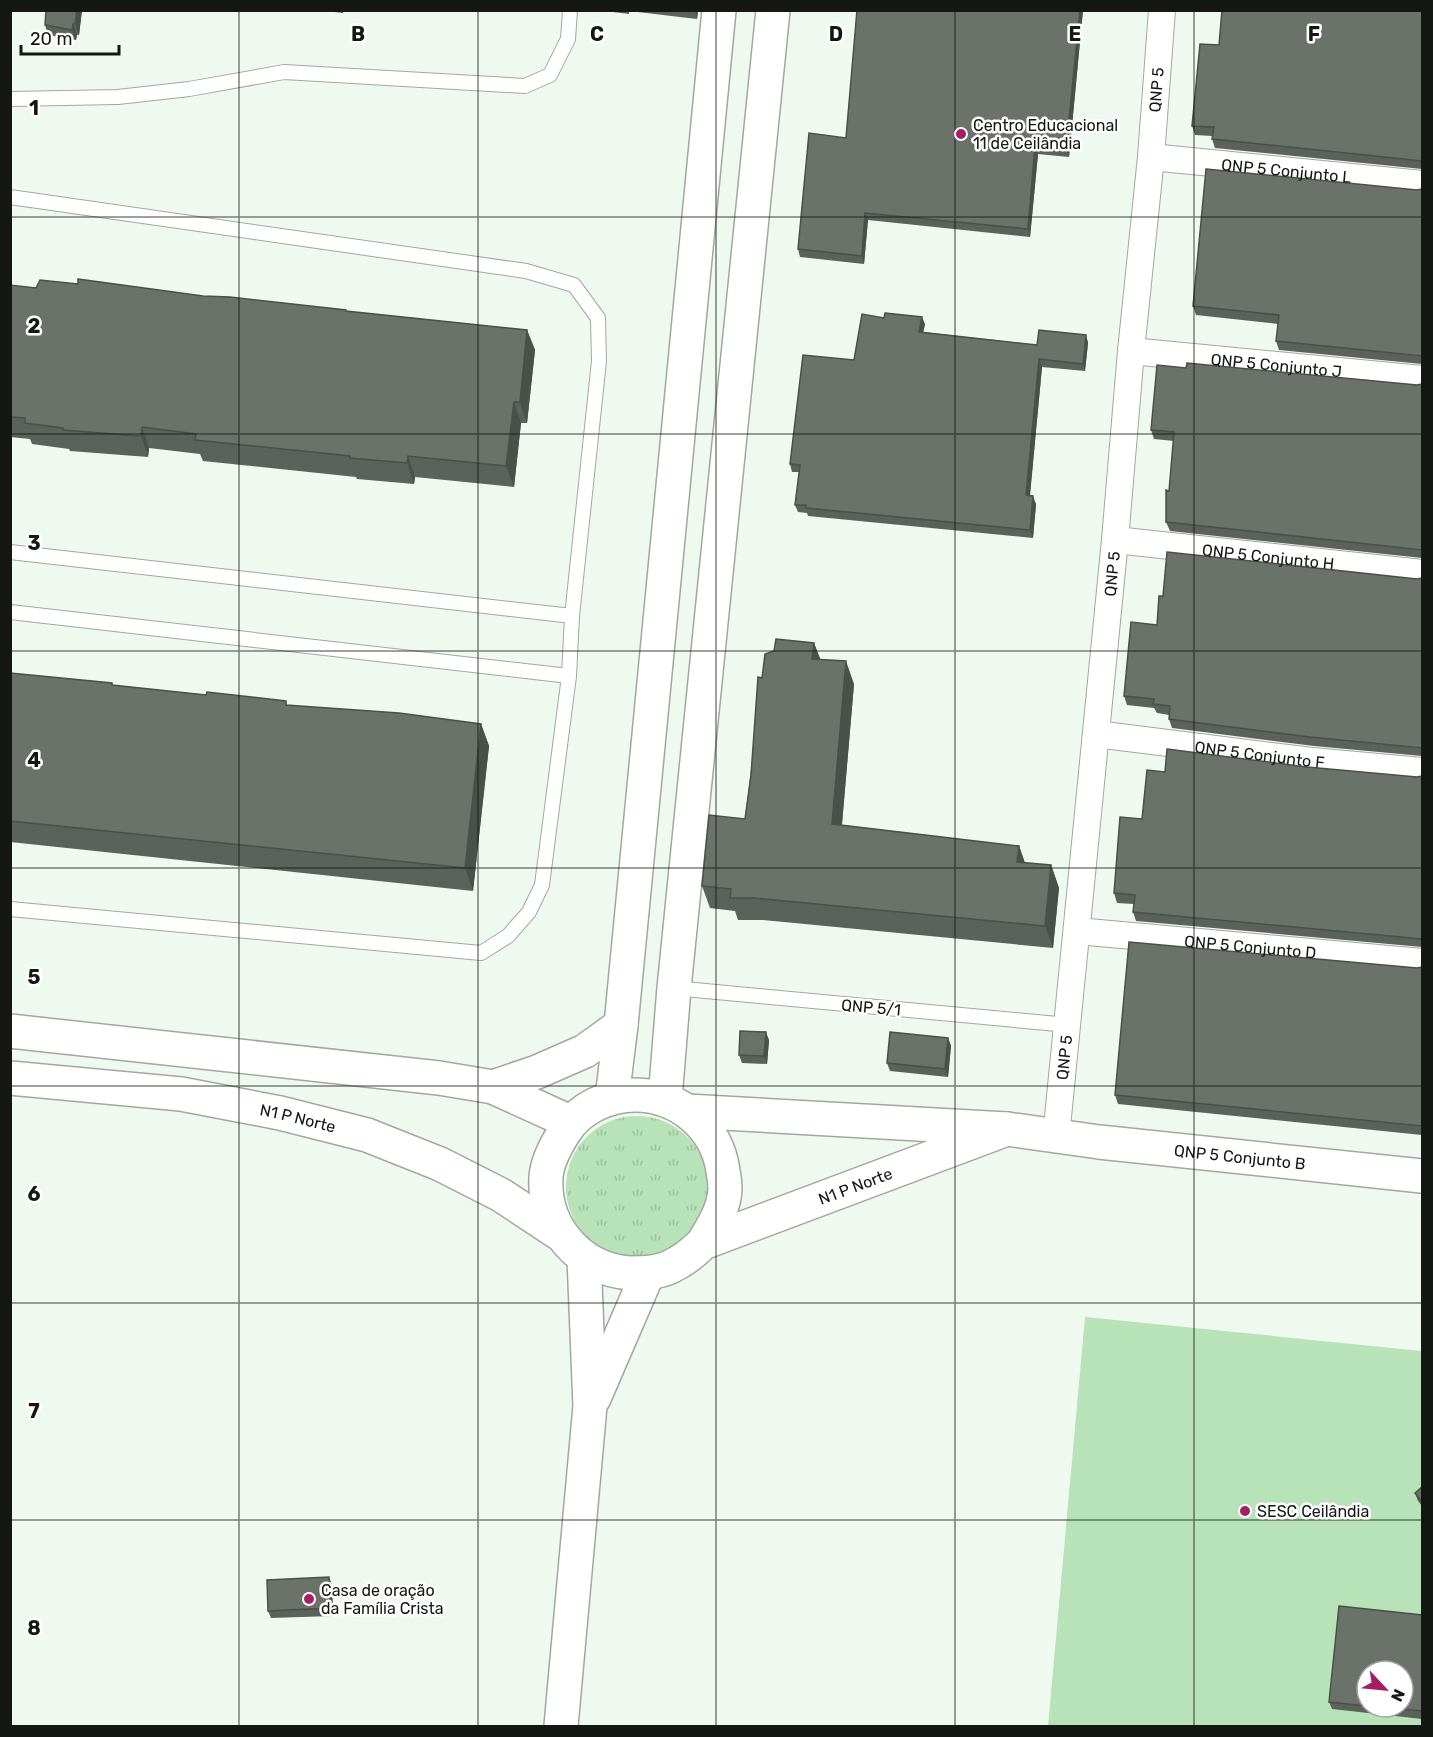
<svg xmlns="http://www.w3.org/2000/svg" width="1433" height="1737" font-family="Rubik,sans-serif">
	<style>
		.grass { fill: url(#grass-tufts) }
		.park { fill: #b8e2b7; fill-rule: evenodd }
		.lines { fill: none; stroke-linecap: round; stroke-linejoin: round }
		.lane-casing { stroke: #a0a9a0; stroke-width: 16 }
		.street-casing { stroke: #a0a9a0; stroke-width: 28 }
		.secondary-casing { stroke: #a0a9a0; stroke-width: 36 }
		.lane { stroke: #fff; stroke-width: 14 }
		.street { stroke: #fff; stroke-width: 26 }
		.secondary { stroke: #fff; stroke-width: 33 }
		.wall { fill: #5b625b; fill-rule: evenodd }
		.shaded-wall { fill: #4a504a }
		.building { fill: #6a726a; stroke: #4a504a; stroke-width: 1.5 }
		.grid { fill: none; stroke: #141714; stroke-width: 1.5; stroke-opacity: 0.55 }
		.poi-dot { fill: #a51d65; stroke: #fff; stroke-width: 2 }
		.labels { text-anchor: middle; stroke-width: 5; stroke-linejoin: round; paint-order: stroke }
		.street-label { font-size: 16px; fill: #141714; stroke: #fff }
		.poi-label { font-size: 16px; fill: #141714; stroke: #fff; text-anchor: start }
		.grid-label { font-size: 20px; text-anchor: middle; font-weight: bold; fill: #141714; stroke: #fff; stroke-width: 5; stroke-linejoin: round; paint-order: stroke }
	</style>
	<defs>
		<pattern id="grass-tufts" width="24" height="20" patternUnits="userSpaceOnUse" patternTransform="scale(1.5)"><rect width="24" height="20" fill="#b8e2b7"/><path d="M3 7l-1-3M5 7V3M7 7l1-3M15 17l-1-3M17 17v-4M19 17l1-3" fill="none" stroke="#9dc19c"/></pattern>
	</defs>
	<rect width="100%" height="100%" fill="#f0f9f0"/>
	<path class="grass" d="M566 1187a71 71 0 1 1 142 0a71 71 0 1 1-142 0Z"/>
	<path class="park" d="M1085,1317L1422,1351V1726H1048ZM1367,1671H1403V1707H1367Z"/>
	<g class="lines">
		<defs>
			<path id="lane" d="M10,99L118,97L189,89L284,72L525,86L550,75L568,39L570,10
				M10,197L526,271L574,285L598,318L599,361L572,616L569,676L542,885L529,912L508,936L481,953L10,909
				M10,552L572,616
				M10,612L569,676
				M674,988L1068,1025"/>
			<g id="street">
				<path id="s1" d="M1151,157L1422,184"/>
				<path id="s2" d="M1131,351L1422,379"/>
				<path id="s3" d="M1115,540L1422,573"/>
				<path id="s4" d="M1096,734L1312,761L1422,771"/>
				<path id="s5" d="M1077,931L1422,962"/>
				<path id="s6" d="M1056,1137L1115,540L1131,351L1151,157L1162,10"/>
			</g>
			<g id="secondary">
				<path d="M10,1031L439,1078L493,1087L570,1122"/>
				<path id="s7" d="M10,1078L181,1094L280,1113L367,1135L440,1164L501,1195L560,1234"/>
				<path d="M493,1087L537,1072L585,1051L621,1025"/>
				<path d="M612,1098L621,1025L719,10"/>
				<path d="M665,1099L674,988L773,10"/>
				<path id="s8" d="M687,1111L1007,1129L1099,1142L1422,1176"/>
				<path id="s9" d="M703,1243C713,1226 724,1210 725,1189C725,1183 724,1176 723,1171C717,1127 679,1095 635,1095C607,1095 579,1109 565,1131C556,1145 547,1161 546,1177C543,1227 580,1270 630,1273C644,1273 657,1273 670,1267C683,1261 693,1253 703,1243L1007,1129"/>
				<path d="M594,1398L648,1273"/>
				<path d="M561,1726L590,1406L584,1258"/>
			</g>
		</defs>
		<use href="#lane" class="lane-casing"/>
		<use href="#street" class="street-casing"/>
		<use href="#secondary" class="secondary-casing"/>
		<use href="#lane" class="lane"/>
		<use href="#street" class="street"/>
		<use href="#secondary" class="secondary"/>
	</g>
	<path class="wall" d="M46,10H82L79,35H77L76,40L48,35L45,25Z
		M318,10H343V13Z
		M597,10H698L697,19L629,11V14Z
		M857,10H1083L1069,157L1038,154L1030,237L868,220L864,264L800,257L798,249L846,138Z
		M1422,10V169L1215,148L1212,139V136L1195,135L1192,126L1219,45Z
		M1422,189V364L1279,350L1276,341L1278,324L1196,315L1193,306L1417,190Z
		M10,285L36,288L203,296L527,330L535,350L527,423H521L514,487L415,477L414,484L357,479L356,477L203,461L200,454L149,448L148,457L70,451L69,449L32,444L30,439L10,437Z
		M925,324L923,332L1037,345L1086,335L1088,343L1085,371L1042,367L1030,496L1036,504L1033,538L808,516L807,513L798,512L795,505L799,472H792L790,464L854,360Z
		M1186,368L1417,385L1422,384V558L1170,531L1166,522L1174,441L1154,439L1151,430Z
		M1422,578V756L1314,746L1172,728L1169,719V715L1157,713L1154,708L1127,705L1124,696L1157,625Z
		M814,643L820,659L854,684L842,825L1019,846L1025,863L1051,865L1059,888L1053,948L763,920H738L735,911L710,908L702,886L745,819L762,678Z
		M10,673L112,683L113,685L206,695L286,701L287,705L481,724L489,746L473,891L10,842Z
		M1307,767L1417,777L1422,776V947L1136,921L1133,912L1134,904L1117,903L1114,893L1142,819L1165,772Z
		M1422,967V1135L1118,1104L1115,1095L1417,968Z
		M948,1038L951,1046L948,1077L890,1071L887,1063Z
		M769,1040L767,1064L742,1063L739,1055Z
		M1422,1487V1506L1418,1501L1415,1493Z
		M332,1585L333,1616L271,1618L268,1611Z
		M1422,1615V1719L1332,1709L1329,1702ZM1367,1671L1403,1707H1367Z"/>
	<path class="shaded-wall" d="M77,10H82L79,35L75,24Z
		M695,10H698L697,19L695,11Z
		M1080,10H1083L1069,157L1066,149Z
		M73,24L77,35L76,40L72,30Z
		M1035,146L1038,154L1030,237L1028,229Z
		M865,213L868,220L864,264L862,256Z
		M922,317L925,324L922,339L919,332Z
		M527,330L535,350L527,423L520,402Z
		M1086,335L1088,343L1085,371L1083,364Z
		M1039,359L1042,367L1029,503L1026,495Z
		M514,402L521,423L514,487L506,466Z
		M142,427L149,448L148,457L141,436Z
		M408,456L415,477L414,484L407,463Z
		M1033,496L1036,504L1033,538L1030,530Z
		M814,643L823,666L812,659Z
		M846,661L854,684L840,846L832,824Z
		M481,724L489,746L473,891L465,868Z
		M1019,846L1027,869L1017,862Z
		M1051,865L1059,888L1053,948L1045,926Z
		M766,1032L769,1040L767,1064L764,1056Z
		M948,1038L951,1046L948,1077L945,1069Z
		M329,1577L332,1585L333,1616L330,1608Z"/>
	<path class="building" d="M46,10H77L75,24H73L72,30L45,25Z
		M857,10H1080L1066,149L1035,146L1028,229L865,213L862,256L798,249L809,133L846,138Z
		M1222,10H1422V161L1212,139L1214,127L1192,126L1200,44L1219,45Z
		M1206,169L1417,190L1422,189V356L1276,341L1279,315L1193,306Z
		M78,279L203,296L230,297L346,310V311L527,330L520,402H514L506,466L408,456L407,463L350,458V456L195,440L196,434L142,427L141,436L63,430V428L25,423V418L10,417V285L36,288L40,280L78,284Z
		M885,313L922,317L919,332L1037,345L1039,330L1086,335L1083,364L1039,359L1026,495L1033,496L1030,530L806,508V505H795L800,465L790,464L803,355L854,360L862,314L884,318Z
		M1187,363L1417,385L1422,384V550L1166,522V490L1169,491L1174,432L1151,430L1157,365L1186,368Z
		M1167,552L1417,579L1422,578V748L1310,737L1169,719L1170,706L1153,704L1154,699L1124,696L1131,622L1157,625L1159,596H1163Z
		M776,639L814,643L812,659L846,661L832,824L1019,846L1017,862L1051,865L1045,926L754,898H730L731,889L702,886L709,815L745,819L751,775L758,677L762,678L765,654L774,651Z
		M10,673L112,683V685L206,695L207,692L286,701V705L399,713L481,724L465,868L10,821Z
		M1167,749L1307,767L1417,777L1422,776V939L1133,912L1135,895L1114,893L1120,817L1142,819L1147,770L1165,772Z
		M1129,942L1417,968L1422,967V1126L1115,1095Z
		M740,1031L766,1032L764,1056L739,1055Z
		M890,1032L948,1038L945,1069L887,1063Z
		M1422,1487V1502L1415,1493Z
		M329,1577L330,1608L268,1611L267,1580Z
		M1339,1606L1422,1615V1711L1381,1707H1403V1671H1367V1706L1329,1702Z"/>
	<path class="grid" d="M239,10V1726M478,10V1726M716,10V1726M955,10V1726M1194,10V1726M10,217H1422M10,434H1422M10,651H1422M10,868H1422M10,1086H1422M10,1303H1422M10,1520H1422"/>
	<g class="poi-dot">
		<circle cx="961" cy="134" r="6"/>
		<circle cx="1245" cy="1511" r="6"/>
		<circle cx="309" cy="1599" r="6"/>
	</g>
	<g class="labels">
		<g class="street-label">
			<text dy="6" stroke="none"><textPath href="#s6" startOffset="1052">QNP 5</textPath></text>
			<text dy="6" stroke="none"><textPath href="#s1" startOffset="136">QNP 5 Conjunto L</textPath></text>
			<text dy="6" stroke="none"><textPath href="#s2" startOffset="146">QNP 5 Conjunto J</textPath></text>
			<text dy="6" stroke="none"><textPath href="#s3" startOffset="154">QNP 5 Conjunto H</textPath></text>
			<text dy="6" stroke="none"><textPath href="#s6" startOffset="566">QNP 5</textPath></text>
			<text dy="6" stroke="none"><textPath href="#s4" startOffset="165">QNP 5 Conjunto F</textPath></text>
			<text dy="6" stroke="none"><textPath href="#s5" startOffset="174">QNP 5 Conjunto D</textPath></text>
			<text transform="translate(871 1007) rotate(5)" y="6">QNP 5/1</text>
			<text dy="6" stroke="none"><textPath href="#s6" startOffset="80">QNP 5</textPath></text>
			<text dy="6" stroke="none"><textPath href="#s7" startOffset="291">N1 P Norte</textPath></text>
			<text dy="6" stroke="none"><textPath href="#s8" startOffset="555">QNP 5 Conjunto B</textPath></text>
			<text dy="6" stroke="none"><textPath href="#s9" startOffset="722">N1 P Norte</textPath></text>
		</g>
		<g class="poi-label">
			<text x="973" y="131">Centro Educacional<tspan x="973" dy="18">11 de Ceilândia</tspan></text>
			<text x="1257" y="1517">SESC Ceilândia</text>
			<text x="321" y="1596">Casa de oração<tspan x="321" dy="18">da Família Crista</tspan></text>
		</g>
	</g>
	<g class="grid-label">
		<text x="358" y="41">B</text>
		<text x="597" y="41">C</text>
		<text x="836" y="41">D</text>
		<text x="1075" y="41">E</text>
		<text x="1314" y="41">F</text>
		<text x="34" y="115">1</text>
		<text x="34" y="333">2</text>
		<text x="34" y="550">3</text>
		<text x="34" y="767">4</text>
		<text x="34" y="984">5</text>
		<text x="34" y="1201">6</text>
		<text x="34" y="1418">7</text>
		<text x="34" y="1635">8</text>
	</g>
	<rect width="1433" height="1737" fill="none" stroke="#141714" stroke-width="24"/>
	<g transform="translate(1385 1689) rotate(116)"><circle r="28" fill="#ffffff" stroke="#a1a2a1" stroke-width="1.5"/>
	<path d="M0-4.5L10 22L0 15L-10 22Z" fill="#a51d65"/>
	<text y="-9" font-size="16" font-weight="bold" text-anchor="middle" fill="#141714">N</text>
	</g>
	<path d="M21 45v9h98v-9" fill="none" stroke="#141714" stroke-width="3"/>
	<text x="30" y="45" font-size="18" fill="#141714" stroke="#ffffff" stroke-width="4.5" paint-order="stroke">20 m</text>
</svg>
